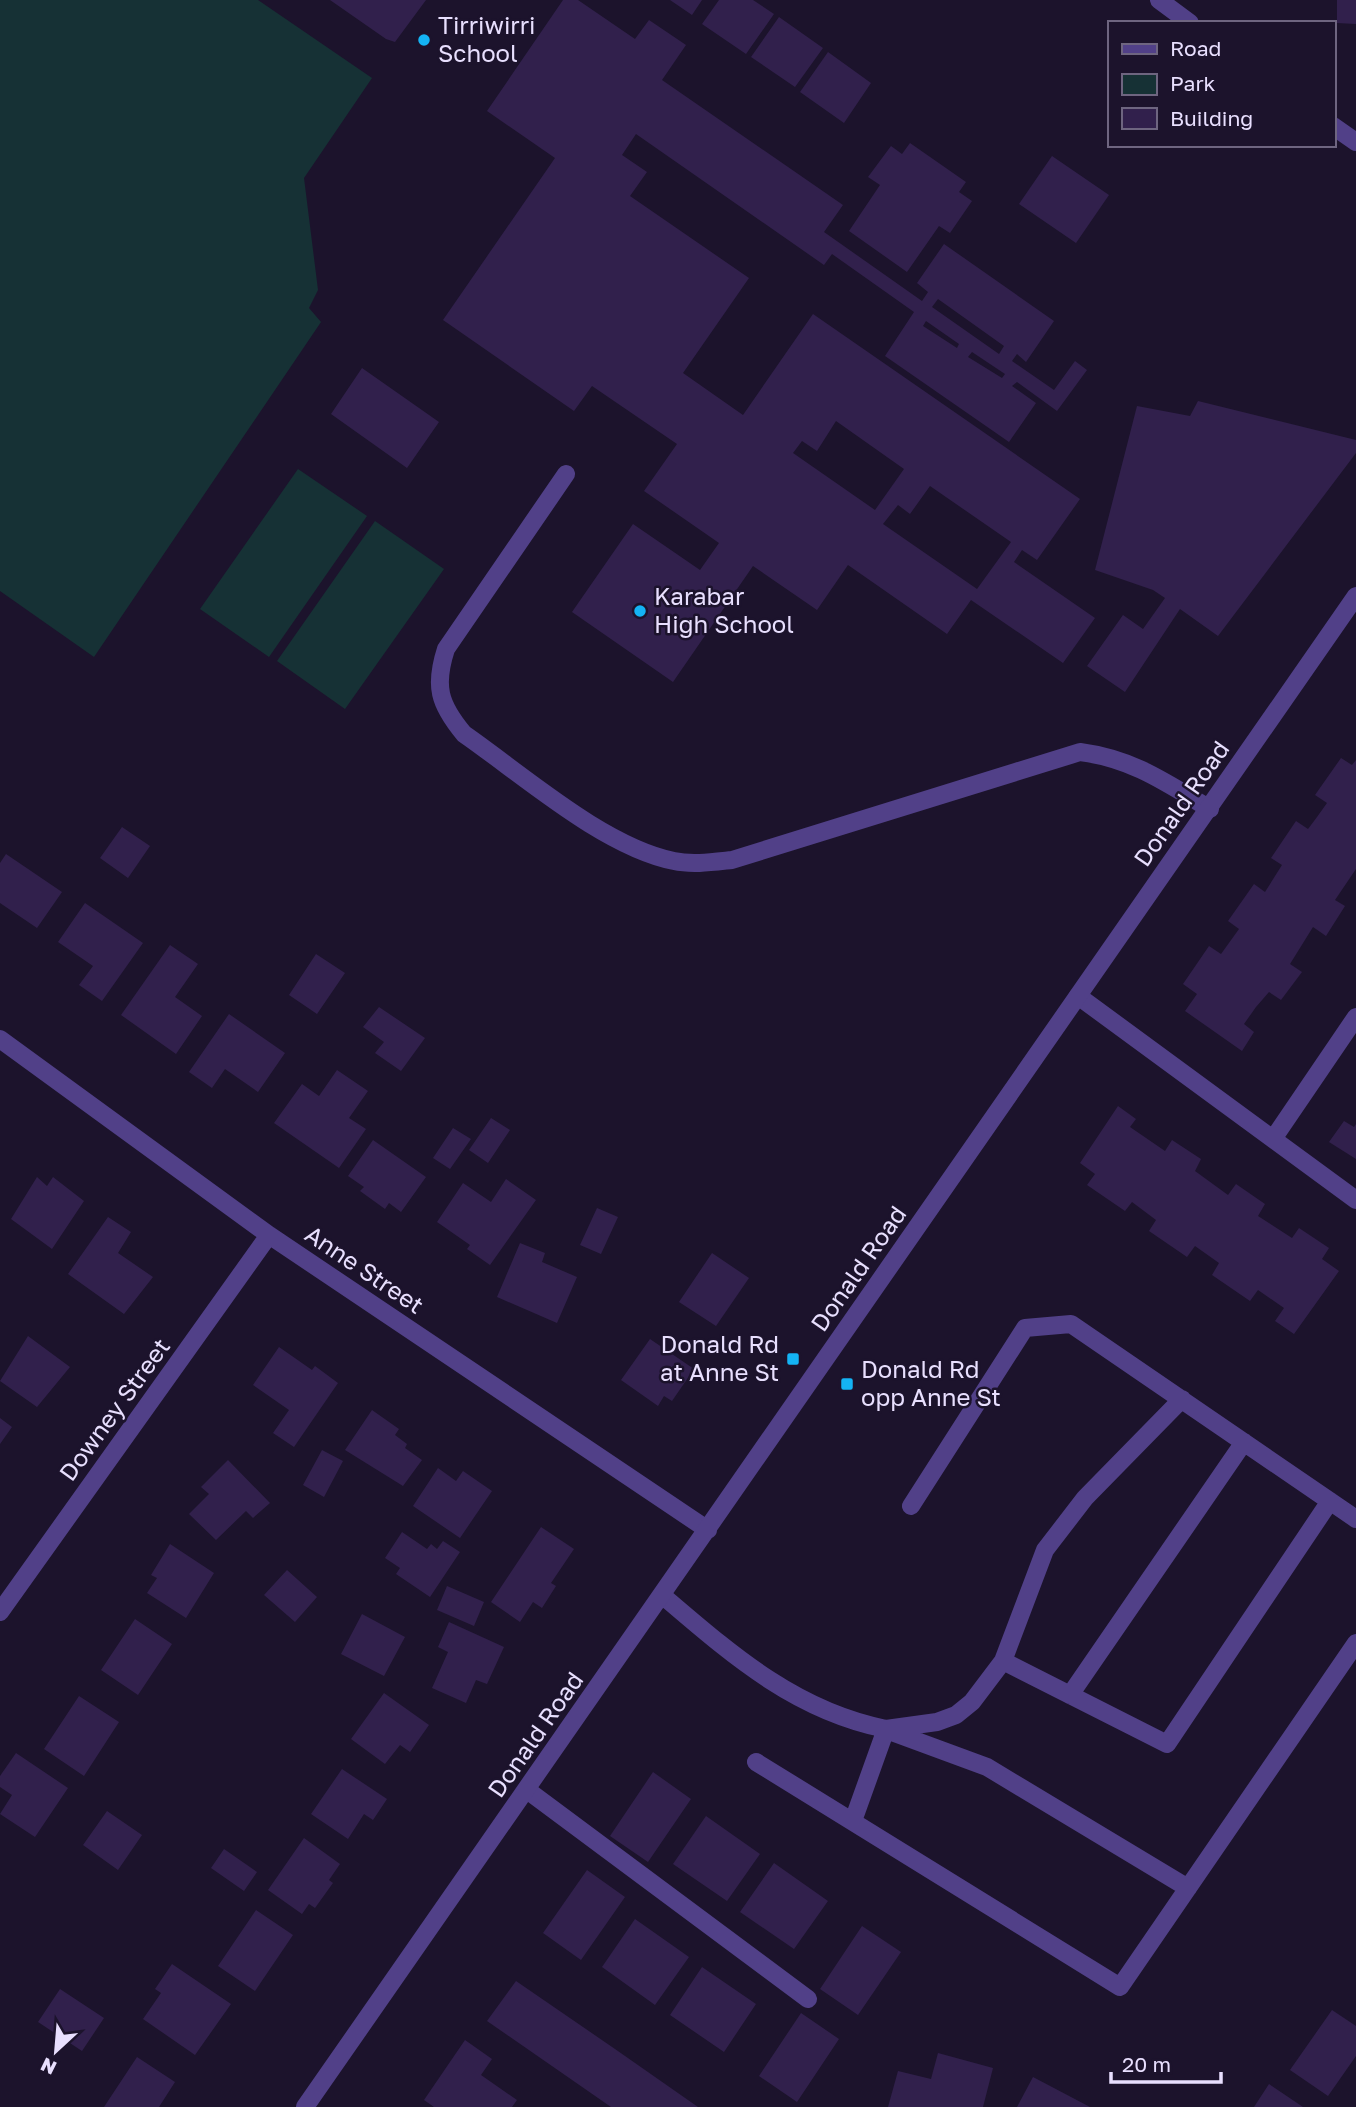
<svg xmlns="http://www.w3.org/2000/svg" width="1356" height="2107" font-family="'Golos Text',sans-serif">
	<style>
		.green { fill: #163135 }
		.building { fill: #31204c; fill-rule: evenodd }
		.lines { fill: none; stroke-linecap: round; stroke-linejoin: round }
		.service { stroke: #514088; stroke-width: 18 }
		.minor { stroke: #514088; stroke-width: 18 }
		.tertiary { stroke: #514088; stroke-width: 18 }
		.poi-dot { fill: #14b3f4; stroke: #1c132c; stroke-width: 2.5 }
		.labels { text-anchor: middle; stroke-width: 5; stroke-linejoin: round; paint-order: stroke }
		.poi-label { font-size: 24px; fill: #e8dffe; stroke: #1c132c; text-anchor: start }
		.street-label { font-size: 24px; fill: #e8dffe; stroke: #1c132c }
	</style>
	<rect width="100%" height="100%" fill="#1c132c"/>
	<path class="green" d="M0,0H258L372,78L304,178L318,290L309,308L321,322L94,657L0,591Z
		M298,469L367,516L269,657L200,609Z
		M375,521L444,569L345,709L277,661Z"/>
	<path class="building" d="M330,0H426L395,42L386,39Z
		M563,0H578L635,39L649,20L686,45L662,80L843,205L824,232L922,301L928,292L917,283L944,244L1054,321L1026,362L1017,354L1012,361L1054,390L1075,361L1087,370L1057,411L1017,382L1012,386L1036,403L1009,442L885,356L914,312L832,254L824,265L636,134L622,155L647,172L630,196L749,278L683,373L743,415L813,314L1080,499L1037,560L1022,550L1014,562L1095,618L1063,663L971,600L947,634L848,565L817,610L753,566L673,682L572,612L633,524L700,570L719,543L644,491L677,444L592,386L574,411L443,320L555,158L487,111ZM938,299L1004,346L999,354L932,307ZM926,321L959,344L957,348L923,326ZM972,352L1005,374L1002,378L968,357ZM836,421L904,469L875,510L793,453L802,441L817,451ZM930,486L1011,542L977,589L883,524L898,505L910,514Z
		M670,0H702L692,15Z
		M719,0H753L774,14L746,54L702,24Z
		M1337,0H1356V24L1337,23Z
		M779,17L823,48L795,87L751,57Z
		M828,52L871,83L844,123L800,92Z
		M910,143L966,182L959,192L972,201L950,233L939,226L907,272L849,231L880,185L868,177L891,146L902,154Z
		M1052,156L1109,195L1076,243L1019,204Z
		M362,368L439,422L407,468L331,414Z
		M1198,401L1356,440V453L1218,636L1180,609L1125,692L1087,666L1123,615L1143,629L1165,598L1153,590L1095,570L1137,406L1190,416Z
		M1341,758L1352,765L1356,760V869L1335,900L1345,906L1326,936L1313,927L1290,964L1302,972L1281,1000L1269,992L1256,1007L1244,1024L1254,1032L1242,1051L1185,1011L1197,994L1183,984L1209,946L1221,954L1239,929L1228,921L1254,884L1265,892L1282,865L1271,858L1296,821L1308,829L1317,817L1327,803L1315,795Z
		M122,827L150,846L128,878L100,858Z
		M6,854L62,892L37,928L0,903V863Z
		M85,903L143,943L102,1001L79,985L93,966L58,942Z
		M170,945L198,964L175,997L202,1016L176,1054L121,1015Z
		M316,954L345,973L317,1014L289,995Z
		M379,1007L425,1038L401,1071L375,1053L384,1042L363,1027Z
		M229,1014L285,1053L258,1092L225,1069L212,1088L189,1072Z
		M337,1070L368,1091L349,1118L366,1129L339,1168L274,1123L302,1084L319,1096Z
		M1118,1106L1136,1119L1130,1127L1165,1151L1172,1140L1201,1159L1195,1171L1228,1195L1236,1184L1265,1204L1258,1216L1292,1238L1299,1228L1329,1248L1322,1259L1339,1271L1294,1334L1275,1321L1284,1308L1258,1290L1250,1301L1212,1275L1219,1263L1195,1246L1187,1257L1149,1231L1156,1220L1132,1202L1125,1211L1087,1185L1095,1174L1080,1163Z
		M491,1118L510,1130L488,1163L469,1150Z
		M1344,1121L1354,1127L1356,1124V1159L1329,1142Z
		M453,1128L471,1139L450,1169L433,1158Z
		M373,1140L426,1177L401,1212L389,1203L385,1209L360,1191L364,1187L348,1176Z
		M37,1177L47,1186L53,1177L84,1201L52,1249L11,1219Z
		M506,1179L536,1200L490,1265L467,1249L470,1245L437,1222L463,1183L491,1202Z
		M597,1208L618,1217L601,1254L580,1245Z
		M108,1217L131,1232L118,1253L153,1277L124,1314L68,1274Z
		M520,1243L545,1253L542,1262L577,1277L557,1323L497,1297Z
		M712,1253L749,1278L716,1326L679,1302Z
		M28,1336L70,1367L37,1407L0,1381Z
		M650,1339L694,1369L672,1401L664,1396L658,1406L621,1380Z
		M279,1347L312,1370L315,1366L338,1383L294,1447L273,1433L289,1410L253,1385Z
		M372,1410L399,1429L395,1435L407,1444L405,1448L422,1460L403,1486L345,1450Z
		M0,1418L12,1427L0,1444Z
		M322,1450L343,1461L324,1497L303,1485Z
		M228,1460L270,1503L253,1518L246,1511L216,1540L189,1514L209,1494L201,1487Z
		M438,1468L456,1481L463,1471L492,1491L460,1538L413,1506Z
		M541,1527L574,1549L551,1583L556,1586L542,1608L533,1602L520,1622L491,1602Z
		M402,1532L427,1549L431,1544L437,1549L443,1541L460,1552L430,1597L396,1574L400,1568L385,1558Z
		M170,1544L214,1573L186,1618L147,1593L157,1578L151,1575Z
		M287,1570L317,1597L295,1622L264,1595Z
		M447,1586L484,1602L474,1626L437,1610Z
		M362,1614L405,1637L384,1676L341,1654Z
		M135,1619L172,1644L138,1695L101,1670Z
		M449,1622L504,1647L487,1684L476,1680L466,1703L432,1688L448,1652L438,1647Z
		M384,1693L429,1725L410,1752L400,1745L385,1764L351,1739Z
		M79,1696L119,1722L84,1776L44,1749Z
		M16,1753L68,1788L35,1837L0,1814L12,1795L0,1787V1776Z
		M342,1769L387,1799L373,1820L364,1814L348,1839L311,1814Z
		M653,1772L691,1799L648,1862L610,1836Z
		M107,1811L142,1835L118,1870L83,1845Z
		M706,1816L760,1854L727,1901L673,1864Z
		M304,1838L340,1864L329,1880L333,1883L315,1908L309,1904L302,1914L268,1890Z
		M224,1849L257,1872L244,1891L211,1868Z
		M774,1863L828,1901L794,1949L740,1912Z
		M587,1870L625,1897L581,1960L543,1933Z
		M256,1910L293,1935L255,1991L218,1966Z
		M635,1919L689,1957L655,2005L602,1967Z
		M862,1926L901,1952L858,2015L820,1989Z
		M172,1964L231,2004L195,2055L143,2019L161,1993L155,1989Z
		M702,1967L756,2004L724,2052L670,2015Z
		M516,1981L615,2049L698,2107H611L487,2021Z
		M60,1989L104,2018L82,2051L38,2022Z
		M1332,2010L1356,2026V2056L1328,2096L1290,2070Z
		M801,2013L839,2039L797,2102L759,2076Z
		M465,2040L492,2059L481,2075L517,2100L512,2107H434L424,2100Z
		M938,2053L993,2068L983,2107H888L898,2071L931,2079Z
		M137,2057L175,2082L159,2107H104Z
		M1033,2077L1090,2107H1017Z
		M1269,2084L1303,2107H1254Z"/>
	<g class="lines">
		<path class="service" d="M566,474L446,649C434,686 439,704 464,734C523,775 604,847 674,861C692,865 713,862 732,860L1080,752C1133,759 1165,782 1210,809
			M1078,996L1356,1200
			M1273,1139L1356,1017
			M911,1506L1025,1328L1071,1324L1356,1519
			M663,1596C731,1654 795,1711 886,1729L853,1821
			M1003,1661L1167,1744L1330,1501
			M1070,1695L1244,1442
			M886,1729L937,1722L956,1715L972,1702L1003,1661L1045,1550L1085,1498L1182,1399
			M892,1732L987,1767L1188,1888
			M756,1762L1120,1987L1356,1643
			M527,1790L808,1999"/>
		<path class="minor" d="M0,1039L269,1235L708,1530
			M0,1612L269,1235"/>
		<path class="tertiary" d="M1159,0L1190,23
			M1333,126L1356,142
			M305,2107L1356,596"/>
	</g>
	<g class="poi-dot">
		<circle cx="424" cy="40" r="7"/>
		<circle cx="640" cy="611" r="7"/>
		<rect x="786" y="1352" width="14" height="14" rx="3.5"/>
		<rect x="840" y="1377" width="14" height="14" rx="3.5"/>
	</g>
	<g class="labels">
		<g class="poi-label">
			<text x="438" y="34">Tirriwirri<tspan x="438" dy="28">School</tspan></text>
			<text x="654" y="605">Karabar<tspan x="654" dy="28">High School</tspan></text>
			<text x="779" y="1353" text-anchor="end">Donald Rd<tspan x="779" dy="28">at Anne St</tspan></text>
			<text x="861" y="1378">Donald Rd<tspan x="861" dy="28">opp Anne St</tspan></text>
		</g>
		<g class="street-label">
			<text transform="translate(1182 804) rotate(-55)" y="8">Donald Road</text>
			<text transform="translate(859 1269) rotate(-55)" y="8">Donald Road</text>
			<text transform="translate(364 1270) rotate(34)" y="8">Anne Street</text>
			<text transform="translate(115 1410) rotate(-54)" y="8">Downey Street</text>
			<text transform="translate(536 1735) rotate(-55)" y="8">Donald Road</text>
		</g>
	</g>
	<rect x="1108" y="21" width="228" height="126" fill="#1c132c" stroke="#6e6580" stroke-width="2"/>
	<rect x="1122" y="44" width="35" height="10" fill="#514088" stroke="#6e6580" stroke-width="2"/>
	<text x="1170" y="56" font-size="21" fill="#e8dffe">Road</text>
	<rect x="1122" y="74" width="35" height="21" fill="#163135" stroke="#6e6580" stroke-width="2"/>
	<text x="1170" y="91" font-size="21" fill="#e8dffe">Park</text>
	<rect x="1122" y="108" width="35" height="21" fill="#31204c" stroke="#6e6580" stroke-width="2"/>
	<text x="1170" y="126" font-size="21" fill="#e8dffe">Building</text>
	<g transform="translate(56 2051) rotate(206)" stroke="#1c132c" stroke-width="5" paint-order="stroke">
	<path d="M0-5L12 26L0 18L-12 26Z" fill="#e8dffe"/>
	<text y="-10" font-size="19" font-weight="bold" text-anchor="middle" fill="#e8dffe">N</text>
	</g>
	<path d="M1111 2072v10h110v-10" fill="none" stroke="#e8dffe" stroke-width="3.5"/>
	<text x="1122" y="2072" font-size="21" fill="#e8dffe" stroke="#1c132c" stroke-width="5" paint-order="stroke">20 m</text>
</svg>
